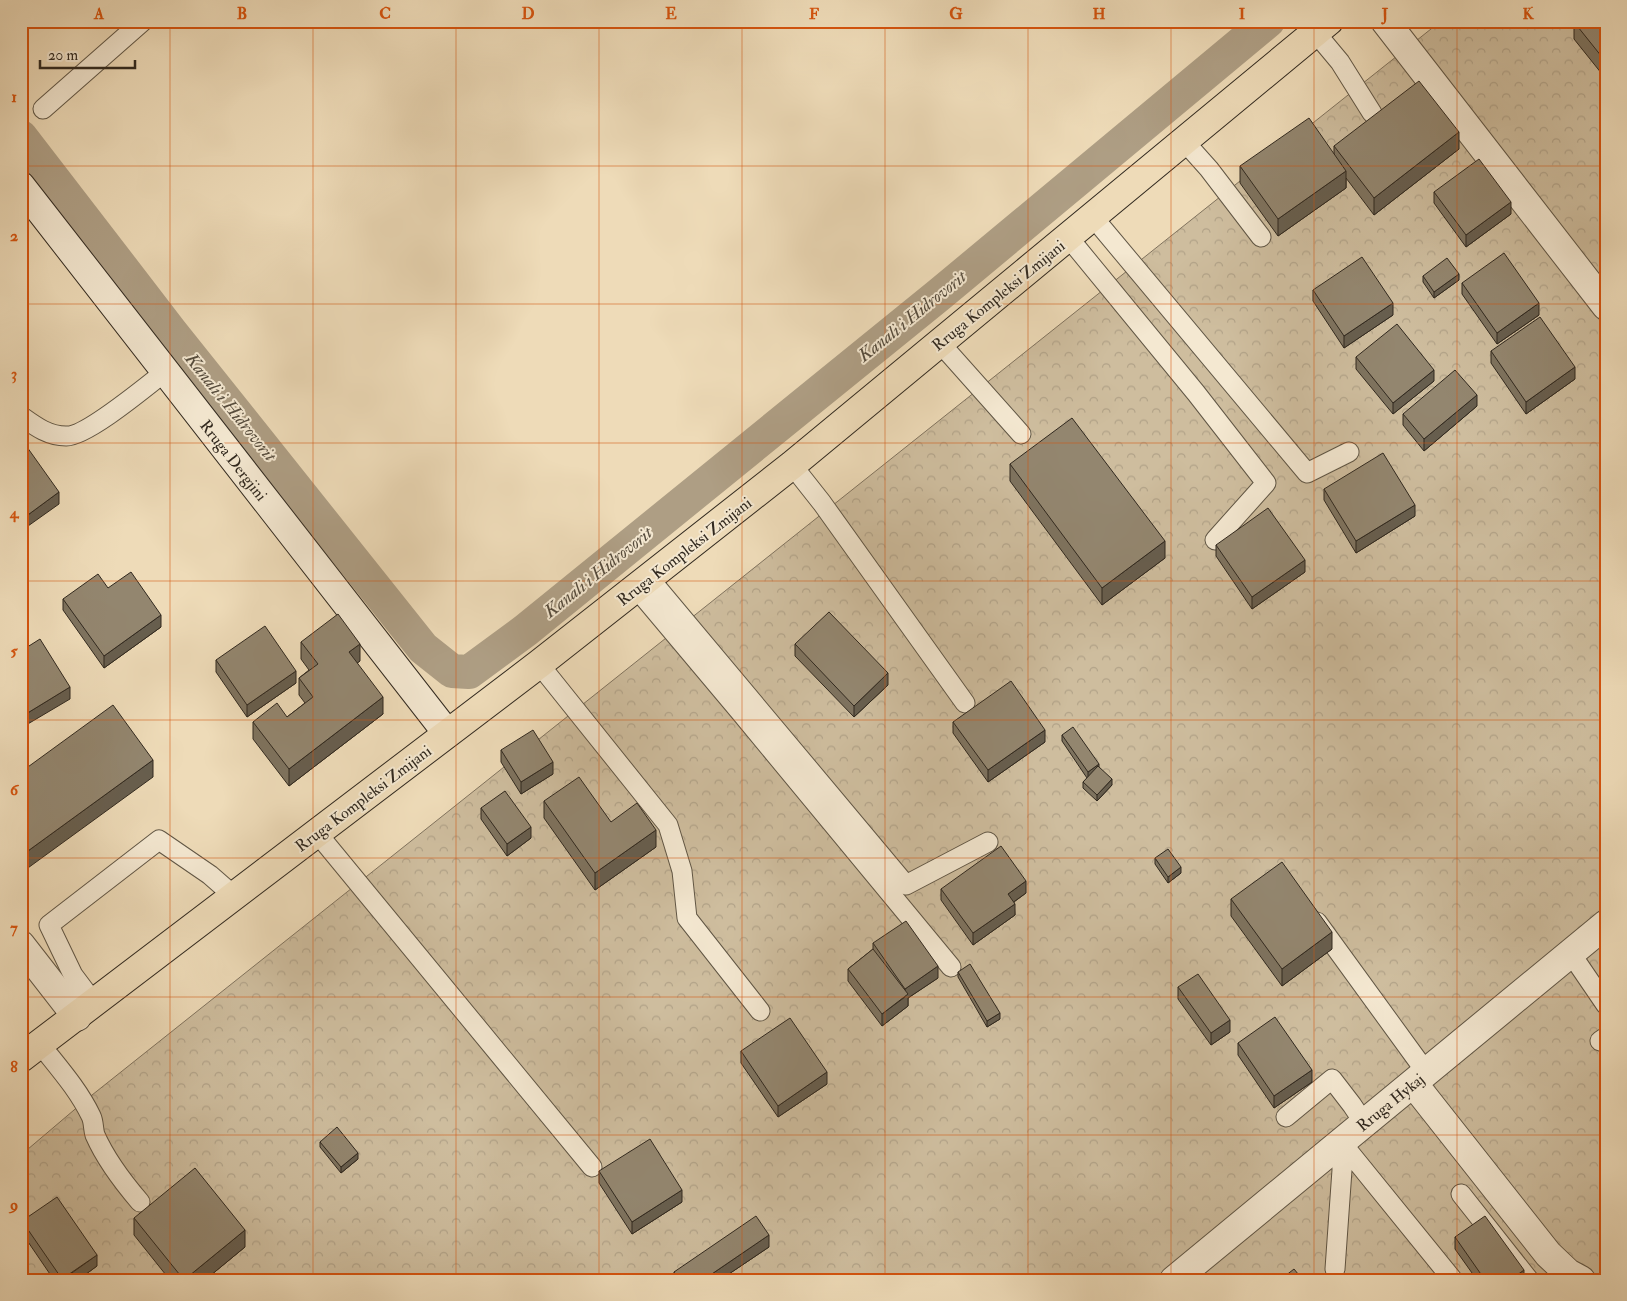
<svg xmlns="http://www.w3.org/2000/svg" width="1627" height="1301" font-family="'IM FELL Double Pica',serif">
	<style>
		.park { fill: url(#park-crowns); stroke: #80735e }
		.lines { fill: none; stroke-linecap: round; stroke-linejoin: round }
		.canal { stroke: #ae9e84; stroke-width: 34 }
		.lane-casing { stroke: #605645; stroke-width: 21 }
		.street-casing { stroke: #605645; stroke-width: 30 }
		.secondary-casing { stroke: #31291f; stroke-width: 30 }
		.primary-casing { stroke: #31291f; stroke-width: 30 }
		.lane { stroke: #f4e8d1; stroke-width: 19 }
		.street { stroke: #f4e8d1; stroke-width: 28 }
		.secondary { stroke: #f4e8d1; stroke-width: 28 }
		.primary { stroke: #eedbb8; stroke-width: 28 }
		.wall { fill: #7e735f; stroke: #31291f }
		.shaded-wall { fill: #675e4e; stroke: #31291f }
		.building { fill: #93866f; stroke: #31291f }
		.grid { fill: none; stroke: #d6540e; stroke-width: 1; stroke-opacity: 0.55 }
		.labels { text-anchor: middle; stroke-width: 4; stroke-linejoin: round; paint-order: stroke }
		.street-label { font-size: 16px; fill: #31291f; stroke: #f4e8d1 }
		.water-label { font-size: 18px; font-style: italic; fill: #564c3d; stroke: #f4e8d1 }
		.neatline { fill: none; stroke: #d6540e; stroke-width: 2 }
		.grid-label { font-size: 16px; text-anchor: middle; font-weight: bold; fill: #d6540e }
	</style>
	<defs>
		<pattern id="park-crowns" width="20" height="18" patternUnits="userSpaceOnUse" patternTransform="scale(1.25)"><rect width="20" height="18" fill="#cebd9e"/><path d="M2 6a3 3 0 1 1 6 0M12 15a3 3 0 1 1 6 0" fill="none" stroke="#b1a288"/></pattern>
	</defs>
	<rect width="100%" height="100%" fill="#eedbb8"/>
	<filter id="stains"><feTurbulence type="fractalNoise" baseFrequency=".004" numOctaves="4"/><feColorMatrix values="0 0 0 0 .2 0 0 0 0 .09 0 0 0 0 .02 0 0 0 .5 -.17"/></filter>
	<radialGradient id="worn" r=".72"><stop offset=".6" stop-color="#630" stop-opacity="0"/><stop offset="1" stop-color="#630" stop-opacity=".3"/></radialGradient>
	<path class="park" d="M1441,21H1606V1280H21V1155L87,1099Z"/>
	<g class="lines">
		<path class="canal" d="M21,137L171,332L423,648L452,671L469,672L526,630L940,294L1268,21"/>
		<defs>
			<path id="lane" d="M1315,32L1340,62L1372,113
				M43,109L143,21
				M1184,141L1209,169L1261,237
				M1093,217L1307,473L1349,452
				M1068,237L1196,393L1266,483L1215,540
				M940,343L1021,434
				M21,416C35,426 48,436 66,436C86,437 148,385 166,371
				M792,465L822,503L965,703
				M649,578L906,885L988,842
				M636,588L741,713L951,967
				M539,664L668,825L682,871L687,918L760,1011
				M317,833L592,1167
				M1317,922L1426,1072
				M1568,955L1578,964L1606,1005
				M94,1003L73,975L49,925L159,840L210,875L234,896
				M1600,1041L1606,1037
				M40,1044C58,1067 78,1089 91,1116C94,1122 93,1129 95,1135C106,1160 122,1181 140,1202
				M1286,1117L1332,1079L1352,1105L1364,1123
				M1341,1142L1453,1280
				M1461,1194L1529,1280
				M1335,1269L1342,1170L1341,1142"/>
			<path id="street" d="M1385,21L1606,306
				M21,945L77,1017
				M1413,1083L1548,1254L1568,1273L1581,1280
				M1174,1280L1606,924"/>
			<path id="secondary" d="M21,186L447,733"/>
			<path id="primary" d="M21,1058L539,664L792,465L1329,21"/>
		</defs>
		<use href="#lane" class="lane-casing"/>
		<use href="#street" class="street-casing"/>
		<use href="#secondary" class="secondary-casing"/>
		<use href="#primary" class="primary-casing"/>
		<use href="#lane" class="lane"/>
		<use href="#street" class="street"/>
		<use href="#secondary" class="secondary"/>
		<use href="#primary" class="primary"/>
	</g>
	<path class="wall" d="M1606,21V79L1574,39V22Z
		M1334,146L1459,149L1374,215L1346,178V188L1278,236L1240,183V166L1334,154Z
		M1434,192L1511,214L1466,247L1434,203Z
		M1423,276L1459,280L1434,298L1423,282Z
		M1462,283L1539,315L1497,344L1462,294Z
		M1313,290L1393,315L1344,348L1313,301Z
		M1491,351L1575,379L1526,414L1491,363Z
		M1356,357L1434,381L1393,414L1356,369Z
		M1477,406L1424,451L1403,425V414Z
		M1010,464L1165,558L1102,605L1010,481Z
		M1324,489L1415,516L1356,553L1324,500Z
		M1216,545L1305,572L1252,609L1216,556Z
		M108,588L161,627L104,668L63,610V599Z
		M301,642L360,661L357,663L383,714L289,786L253,739V722L287,717L305,703L299,695V678L309,670L301,659Z
		M795,644L888,685L854,717L795,656Z
		M216,660L296,683L247,717L216,672Z
		M953,722L1045,742L988,782L953,733Z
		M1062,735L1099,767L1112,785L1097,801L1083,788V782L1087,778L1062,741Z
		M501,750L553,774L521,794L501,762Z
		M544,801L611,822L656,847L595,890L544,818Z
		M481,808L531,838L507,856L481,819Z
		M1155,858L1181,873L1168,883L1155,864Z
		M941,889L1026,893L1014,902L1015,915L973,945L941,900Z
		M1231,899L1332,949L1282,986L1231,916Z
		M873,943L938,978L908,998V1006L882,1026L848,981V969L873,949Z
		M958,972L1000,1019L987,1027L958,977Z
		M1178,987L1230,1032L1211,1045L1178,999Z
		M1238,1043L1312,1082L1274,1108L1238,1055Z
		M741,1051L827,1084L778,1117L741,1063Z
		M320,1142L358,1159L341,1173L320,1147Z
		M599,1171L682,1202L632,1234L599,1183Z
		M134,1218L245,1247L205,1280H170L134,1235Z
		M22,1221L97,1266L78,1280H54L22,1233Z
		M1455,1237L1524,1280H1477L1455,1249Z
		M769,1247L720,1280H674V1272Z"/>
	<path class="shaded-wall" d="M1459,132V149L1374,215V198Z
		M1346,171V188L1278,236V219Z
		M1511,202V214L1466,247V235Z
		M1459,274V280L1434,298V292Z
		M1393,303V315L1344,348V336Z
		M1539,303V315L1497,344V333Z
		M1575,367V379L1526,414V402Z
		M1434,370V381L1393,414V403Z
		M1477,395V406L1424,451V439Z
		M59,492V504L21,531V520Z
		M1415,505V516L1356,553V541Z
		M1165,541V558L1102,605V588Z
		M1305,560V572L1252,609V597Z
		M161,615V627L104,668V656Z
		M360,644V661L349,669V652Z
		M296,671V683L247,717V705Z
		M888,673V685L854,717V706Z
		M70,687V699L21,728V717Z
		M383,697V714L289,786V769Z
		M1045,730V742L988,782V770Z
		M153,760V777L21,873V856Z
		M553,762V774L521,794V782Z
		M1099,764V770L1088,778V772Z
		M1112,779V785L1097,801V795Z
		M531,827V838L507,856V844Z
		M656,830V847L595,890V873Z
		M1181,867V873L1168,883V877Z
		M1026,881V893L1008,906V894Z
		M1015,904V915L973,945V933Z
		M1332,932V949L1282,986V969Z
		M938,966V978L908,998V1006L882,1026V1014L905,997V989Z
		M1000,1013V1019L987,1027V1021Z
		M1230,1020V1032L1211,1045V1033Z
		M1312,1070V1082L1274,1108V1096Z
		M827,1072V1084L778,1117V1106Z
		M358,1153V1159L341,1173V1167Z
		M682,1190V1202L632,1234V1222Z
		M245,1230V1247L205,1280H184Z
		M769,1235V1247L720,1280H703Z
		M97,1255V1266L78,1280H62Z
		M1524,1270V1280H1510Z"/>
	<path class="building" d="M1575,21H1606V62L1574,22Z
		M1419,81L1459,132L1374,198L1334,146Z
		M1309,118L1346,171L1278,219L1240,166Z
		M1479,159L1511,202L1466,235L1434,192Z
		M1504,253L1539,303L1497,333L1462,283Z
		M1362,257L1393,303L1344,336L1313,290Z
		M1447,258L1459,274L1434,292L1423,276Z
		M1540,317L1575,367L1526,402L1491,351Z
		M1397,324L1434,370L1393,403L1356,357Z
		M1455,370L1477,395L1424,439L1403,414Z
		M1072,418L1165,541L1102,588L1010,464Z
		M22,440L59,492L21,520V441Z
		M1383,453L1415,505L1356,541L1324,489Z
		M1268,508L1305,560L1252,597L1216,545Z
		M131,572L161,615L104,656L63,599L98,574L108,588Z
		M829,612L888,673L854,706L795,644Z
		M338,614L360,644L349,652L383,697L289,769L253,722L277,703L287,717L313,697L299,678L318,664L301,642Z
		M265,626L296,671L247,705L216,660Z
		M40,639L70,687L21,717V651Z
		M1011,681L1045,730L988,770L953,722Z
		M113,705L153,760L21,856V772Z
		M1073,727L1099,764L1088,772L1062,735Z
		M533,730L553,762L521,782L501,750Z
		M1098,766L1112,779L1097,795L1083,782Z
		M579,777L611,822L637,803L656,830L595,873L544,801Z
		M505,791L531,827L507,844L481,808Z
		M1001,846L1026,881L1008,894L1015,904L973,933L941,889Z
		M1168,849L1181,867L1168,877L1155,858Z
		M1282,862L1332,932L1282,969L1231,899Z
		M906,921L938,966L905,989L873,943Z
		M873,949L908,994L882,1014L848,969Z
		M970,964L1000,1013L987,1021L958,972Z
		M1198,974L1230,1020L1211,1033L1178,987Z
		M1275,1017L1312,1070L1274,1096L1238,1043Z
		M790,1018L827,1072L778,1106L741,1051Z
		M337,1127L358,1153L341,1167L320,1142Z
		M650,1139L682,1190L632,1222L599,1171Z
		M195,1168L245,1230L184,1280L134,1218Z
		M57,1197L97,1255L62,1279L22,1221Z
		M756,1216L769,1235L703,1280H679L674,1272Z
		M1485,1216L1524,1270L1510,1280H1485L1455,1237Z
		M1294,1269L1303,1280H1280Z"/>
	<path class="grid" d="M170,21V1280M313,21V1280M456,21V1280M599,21V1280M742,21V1280M885,21V1280M1028,21V1280M1171,21V1280M1314,21V1280M1457,21V1280M21,166H1606M21,304H1606M21,443H1606M21,581H1606M21,720H1606M21,858H1606M21,997H1606M21,1135H1606"/>
	<g class="labels">
		<g class="street-label">
			<text transform="translate(998 295) rotate(-39)" y="6">Rruga Kompleksi Zmijani</text>
			<text transform="translate(234 460) rotate(52)" y="6">Rruga Dergjini</text>
			<text transform="translate(684 551) rotate(-38)" y="6">Rruga Kompleksi Zmijani</text>
			<text transform="translate(363 798) rotate(-37)" y="6">Rruga Kompleksi Zmijani</text>
			<text transform="translate(1390 1102) rotate(-39)" y="6">Rruga Hykaj</text>
		</g>
		<g class="water-label">
			<text transform="translate(912 316) rotate(-39)" y="6">Kanali i Hidrovorit</text>
			<text transform="translate(231 407) rotate(51)" y="6">Kanali i Hidrovorit</text>
			<text transform="translate(598 572) rotate(-39)" y="6">Kanali i Hidrovorit</text>
		</g>
	</g>
	<rect width="1627" height="1301" fill="none" stroke="#eedbb8" stroke-width="55"/>
	<path d="M40 60v8h95v-8" fill="none" stroke="#31291f" stroke-width="2.5"/>
	<text x="48" y="60" font-size="15" fill="#31291f" stroke="#f4e8d1" stroke-width="4" paint-order="stroke">20 m</text>
	<rect x="28" y="28" width="1572" height="1246" class="neatline"/>
	<g class="grid-label">
		<text x="99" y="19">A</text>
		<text x="242" y="19">B</text>
		<text x="385" y="19">C</text>
		<text x="528" y="19">D</text>
		<text x="671" y="19">E</text>
		<text x="814" y="19">F</text>
		<text x="956" y="19">G</text>
		<text x="1099" y="19">H</text>
		<text x="1242" y="19">I</text>
		<text x="1385" y="19">J</text>
		<text x="1528" y="19">K</text>
		<text x="14" y="102">1</text>
		<text x="14" y="241">2</text>
		<text x="14" y="379">3</text>
		<text x="14" y="518">4</text>
		<text x="14" y="656">5</text>
		<text x="14" y="795">6</text>
		<text x="14" y="933">7</text>
		<text x="14" y="1072">8</text>
		<text x="14" y="1210">9</text>
	</g>
	<rect width="100%" height="100%" filter="url(#stains)"/>
	<rect width="100%" height="100%" fill="url(#worn)"/>
</svg>
